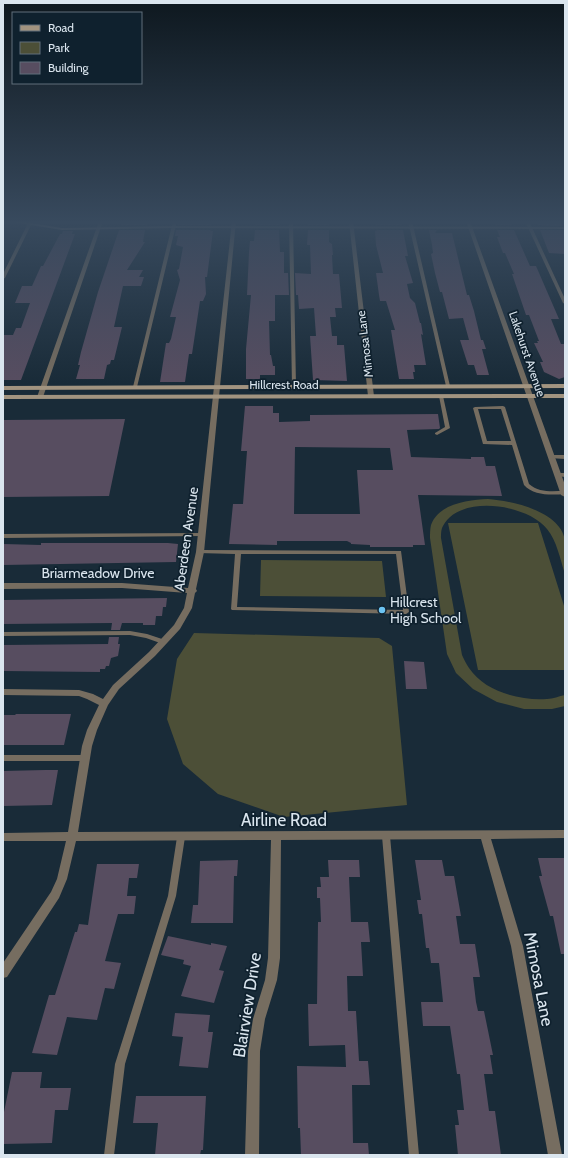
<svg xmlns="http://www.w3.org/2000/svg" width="568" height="1158" font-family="Cabin,sans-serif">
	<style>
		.green { fill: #4c4f37 }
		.building { fill: #574d60; fill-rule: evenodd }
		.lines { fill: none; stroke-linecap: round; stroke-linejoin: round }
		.lane { fill: #766d60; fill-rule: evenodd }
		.street { fill: #766d60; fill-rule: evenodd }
		.secondary { fill: #a29480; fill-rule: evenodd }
		.poi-dot { fill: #6cc3f2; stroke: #0f212e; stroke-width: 1.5 }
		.labels { text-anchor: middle; stroke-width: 3.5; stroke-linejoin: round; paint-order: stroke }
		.far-street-label { font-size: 12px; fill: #dae5ee; stroke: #0f212e }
		.street-label { font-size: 14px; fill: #dae5ee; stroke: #0f212e }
		.poi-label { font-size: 14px; fill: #dae5ee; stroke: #0f212e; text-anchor: start }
		.near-street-label { font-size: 17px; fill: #dae5ee; stroke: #0f212e }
	</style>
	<rect width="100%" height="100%" fill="#192b38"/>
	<path class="green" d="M488,499C512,501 560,511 565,540C567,551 565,563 565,574C560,559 557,541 547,529C528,504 459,494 443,526C441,529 441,535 441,538L462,655C464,659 466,664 469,668C485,692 521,701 547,699C553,699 559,696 565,695V706L552,709H524L497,702L473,689L456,673L447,654L430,538C430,534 430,529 431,525C439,503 469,500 488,499Z
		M448,523H538L565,609V670H478Z
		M261,560L382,561L386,597L260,596Z
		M194,633L379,638L392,646L407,805L284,817L218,794L183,764L167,719L177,659Z"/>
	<path class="building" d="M122,221H147V225H121Z
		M178,221H212L211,225H178Z
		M256,221H280V225H255Z
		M308,221H329V225H308Z
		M376,221H402V225H376Z
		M493,221H510L512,225H495Z
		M536,221H561L563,226L538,225Z
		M119,230H145L143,242H145L127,270H143L139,277H144L141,286H123L114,327H122L114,360H111L110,364L107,365L104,379H76L80,365H78L81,352L98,292Z
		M176,230H211L210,231H213L207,277H205L206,294L203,301H200L192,354H189L185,382H160L166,343H169L171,339L176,317H170L180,280L177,270L179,269L183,247L176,245L178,236H175Z
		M255,230H279L280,252H284V273H288L289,295H275V321H269L270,355H271L273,366H275V375H260V379H246V349L251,295H247L249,252L250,241H254Z
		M308,230H329V242L332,244L333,255H332L333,274H339L342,308H335L336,317H330L332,336H337V345H344L347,381L313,380L310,336H316L314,308L299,309L298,295H296L295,273L311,274L310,245H307Z
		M377,230H403L408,256H405L413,283L407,284L410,298L415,303L420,323H421L423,335L421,334L426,365H414L415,372H413L414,379H399L391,330H395L386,301H380L379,295L376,273H383L376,245L375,231Z
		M429,230H437L435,233H452L467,295H469L474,311L481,340H483L486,349H482L489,375H477L474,365H468L460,340H469L463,318L449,319L442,292H440L435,273L431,254L433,253L432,245Z
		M497,230H514L530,266H536L559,319H551L561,344H565V377L559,379L544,372L540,362H543L534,343H538L537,341H539L529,315H526L512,274H514L505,253H503L497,237H500Z
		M540,230H565V254L549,253Z
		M63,231H73L72,234H75L21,380H3V335H13L16,328H21L30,303H15L22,286H32L41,266H43L60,234H62Z
		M245,406H273V413H279V422L310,421V415L438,414L440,428L439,429L407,430L411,457L471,459V457H484L486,466H495L502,496L418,495L425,545H413V547H370V545L351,544V543L347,541H277V545L229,544L233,504H243L247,451H241ZM295,447L390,448L393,470H357L360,514H294Z
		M125,419L109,496L3,497V420Z
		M41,543H168L178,544L176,562L3,565V544L41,545Z
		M167,598L166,607H163L162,616H156L155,625H143V623H122L120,630H111L112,623L3,624V600Z
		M109,637H119L118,644H120L118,656L111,658L109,666H106L105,669H100V672L3,671V645L108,644Z
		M404,661L424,662L427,689H406Z
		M16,714H71L64,745H3V715H15Z
		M45,770H58L52,805L3,806V771Z
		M538,858H565V954H561L553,916H550L539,876H542Z
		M238,860L237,876H234L233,923H191L193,905H198L200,861Z
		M328,860H359L360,877H349L351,922H368L370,942H361L363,976H347L348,1011H356L359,1061H368L370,1085H352L353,1143H368L369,1155H301L300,1128H298L297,1066L346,1067L345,1045L309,1046L308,1004H317L318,922H321L320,898H317V887H321L320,877H329Z
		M415,860H442L445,876H454L461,916H456L460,944H475L480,977H473L476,1002L478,1011H484L493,1055H490L493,1074H484L489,1111H495L501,1155H458L455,1125H459L457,1110H464L460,1074H457L450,1026H423L421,1002H443L439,963H431L429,948H426L422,914H419L417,900H421Z
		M97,864H139L137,878H129L127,896H136L134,914H118L105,961L121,963L114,989L105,988L97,1020L67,1017L57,1055L32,1053L49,995H55L75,932H77L79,924L88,925Z
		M168,936L211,945V943L227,946L219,970L224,971L214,1003L181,996L191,966L183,964L184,960L161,955Z
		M175,1013L210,1015L208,1032H213L208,1068L179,1066L183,1037L172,1036Z
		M12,1072H42L40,1088H71L68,1110H55L52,1143L3,1144V1117Z
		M136,1096H206L203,1150H201L200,1155H155L158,1123H133Z"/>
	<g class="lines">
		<path class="lane" d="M29,221H33L5,278L3,279V274Z
			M173,221H177L137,387L135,388L133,387Z
			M289,221H293L296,386L294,387L292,386Z
			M408,221H412L450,386L448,387L446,386Z
			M525,221H529L565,299V304L563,303Z
			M439,395H441L443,396L450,428L437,435L435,434V433L445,427L439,396Z
			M503,406L505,407L529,484C539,493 552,491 564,491L565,492V494C551,495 534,496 524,485L512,445L483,444L473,408L475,407ZM478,409H501L511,441H487Z
			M551,455H565V459L549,458L548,457L549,456Z
			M558,473H565V477L556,476L555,475Z
			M201,533L203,534L204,535L203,536L3,538V534Z
			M200,550L401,551L409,612L406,614L232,610L231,609L235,554L198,553L197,552ZM241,554H396L403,610L237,607Z
			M130,631L147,634L165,640L166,642L165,644H163L146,638L130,635L3,636V632Z
			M3,755H85L88,756L89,758L88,760L85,761H3Z
			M386,833L389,834L390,836L419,1155H409L382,836L383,834Z
			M181,834L184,835L185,837L176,896L125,1064L114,1155H104L115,1064L168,896L177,837L178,835Z"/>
		<path class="street" d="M99,221H103L43,397L42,398H38L37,397Z
			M232,221H236L204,552L196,589L197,591L195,593L192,608L180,629L155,656L119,689L108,705L97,730L92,746L78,832L565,830V838L491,839L523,946L562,1155H548L511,946L481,839L281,840L280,958L277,980L265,1019L260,1051L259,1155H245L248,1051L253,1019L265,980L268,958L271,840L76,841L67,879L59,898L7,977L3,978V963L51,892L57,879L66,841H3V833L68,832L82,746L87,730L99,705L87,699L79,696L3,695V689L79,690L93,694L103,699L113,685L149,652L174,625L184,608L187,593L122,588L3,589V583H122L188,588L196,552Z
			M349,221H353L374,396L371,398L368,396Z
			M466,221H470L565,485V497L561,495Z"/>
		<path class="secondary" d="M6,221H19L62,228L173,226L565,227V229L173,228L62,230Z
			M565,384V388L3,390V386Z
			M565,394V398L3,399V395Z"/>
	</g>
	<linearGradient id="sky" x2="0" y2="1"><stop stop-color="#0e181f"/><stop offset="0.58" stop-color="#384a5e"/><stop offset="1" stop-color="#384a5e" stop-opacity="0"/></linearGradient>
	<rect width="568" height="383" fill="url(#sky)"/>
	<circle class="poi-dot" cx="382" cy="610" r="4"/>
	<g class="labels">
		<g class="far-street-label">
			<text transform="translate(365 344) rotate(-97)" y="4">Mimosa Lane</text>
			<text transform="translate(527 354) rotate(71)" y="4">Lakehurst Avenue</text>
			<text x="284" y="389">Hillcrest Road</text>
		</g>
		<g class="street-label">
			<text transform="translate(186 539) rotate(-82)" y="5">Aberdeen Avenue</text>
			<text x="98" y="578">Briarmeadow Drive</text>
		</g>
		<g class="poi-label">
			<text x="390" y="607">Hillcrest<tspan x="390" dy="16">High School</tspan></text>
		</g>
		<g class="near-street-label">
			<text x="284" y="826">Airline Road</text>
			<text transform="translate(539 979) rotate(79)" y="6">Mimosa Lane</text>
			<text transform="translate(247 1005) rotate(-81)" y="6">Blairview Drive</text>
		</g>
	</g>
	<rect width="568" height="1158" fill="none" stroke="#dae5ee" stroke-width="8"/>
	<rect x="12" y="12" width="130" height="72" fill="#0f212e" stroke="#606f7b"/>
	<rect x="20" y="25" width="20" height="6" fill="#a29480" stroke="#606f7b"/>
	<text x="48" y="32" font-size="12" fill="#dae5ee">Road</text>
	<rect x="20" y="42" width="20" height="12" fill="#4c4f37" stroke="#606f7b"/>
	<text x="48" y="52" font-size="12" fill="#dae5ee">Park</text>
	<rect x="20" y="62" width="20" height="12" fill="#574d60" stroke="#606f7b"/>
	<text x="48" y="72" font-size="12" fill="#dae5ee">Building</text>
</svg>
